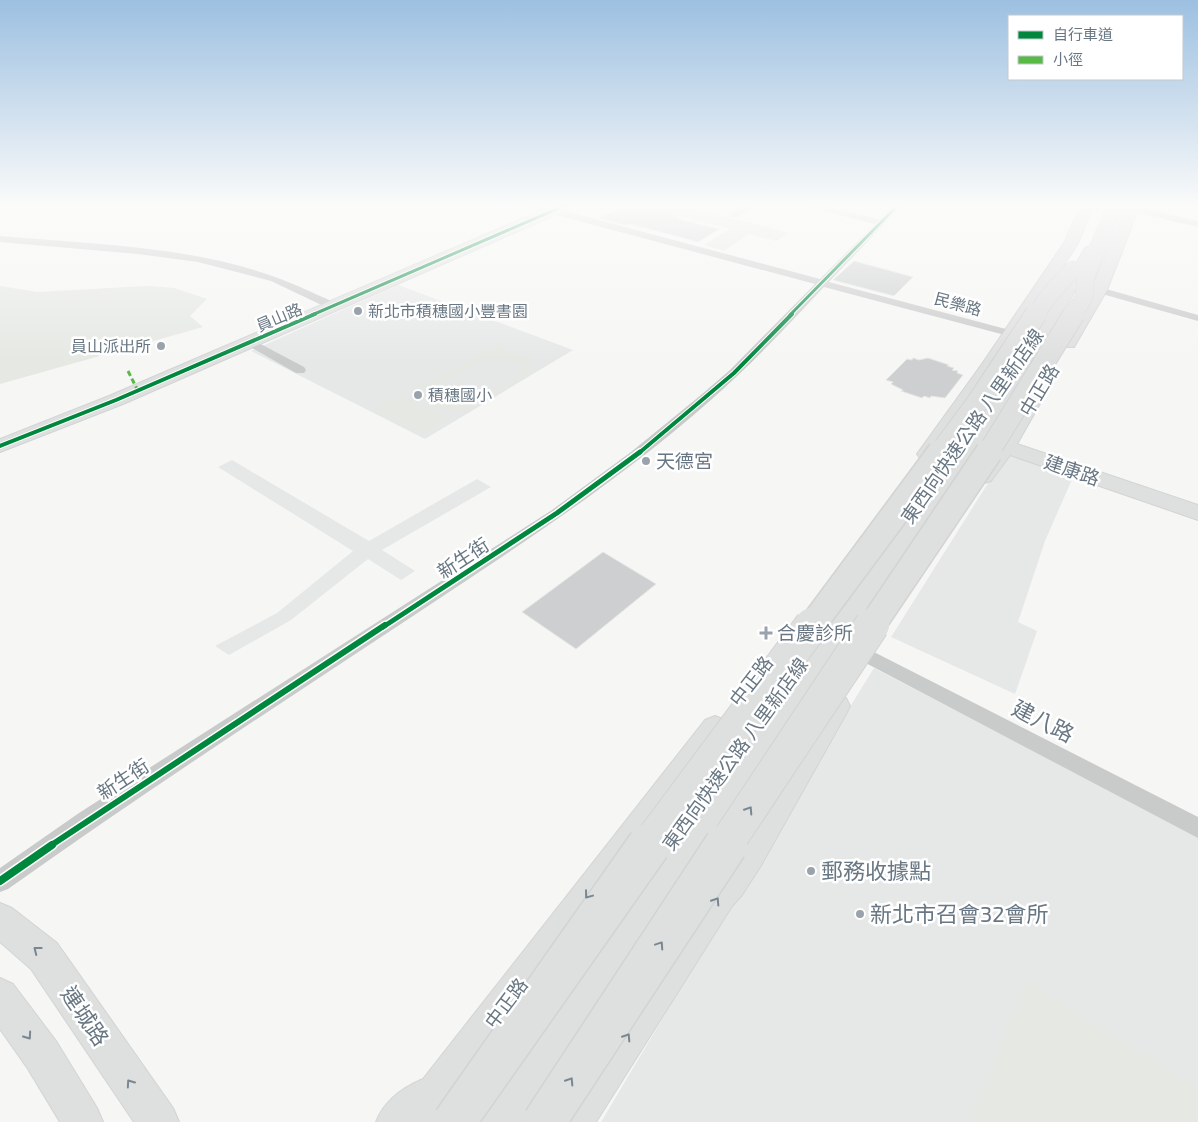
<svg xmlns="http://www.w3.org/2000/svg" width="1198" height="1122" font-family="'Exo 2','Noto Sans TC',sans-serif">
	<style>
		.built { fill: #e6e8e8 }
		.green { fill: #e5e8e3; fill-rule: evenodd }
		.building { fill: #cdcfd0; stroke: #e6e6e5 }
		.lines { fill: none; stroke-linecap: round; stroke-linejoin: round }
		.secondary-casing { stroke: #d3d4d4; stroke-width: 2 }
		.highway-casing { stroke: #d2d3d3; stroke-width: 2 }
		.street { fill: #c9caca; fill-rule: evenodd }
		.secondary { fill: #dedfdf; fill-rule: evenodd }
		.highway { fill: #dedfdf; fill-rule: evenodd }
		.highway-bridge-far4-casing { stroke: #d2d3d3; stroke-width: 18; stroke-linecap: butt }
		.highway-bridge-far3-casing { stroke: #d2d3d3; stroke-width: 23; stroke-linecap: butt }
		.highway-bridge-far2-casing { stroke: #d2d3d3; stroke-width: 29; stroke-linecap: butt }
		.highway-bridge-far1-casing { stroke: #d2d3d3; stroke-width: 36; stroke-linecap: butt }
		.highway-bridge-casing { stroke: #d2d3d3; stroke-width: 45; stroke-linecap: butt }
		.highway-bridge-far4 { stroke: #dedfdf; stroke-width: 17 }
		.highway-bridge-far3 { stroke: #dedfdf; stroke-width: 21 }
		.highway-bridge-far2 { stroke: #dedfdf; stroke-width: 26 }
		.highway-bridge-far1 { stroke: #dedfdf; stroke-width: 34 }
		.highway-bridge { stroke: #dedfdf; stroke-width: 42 }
		.quiet { stroke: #58b947; stroke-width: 3; stroke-dasharray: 5.5 3; stroke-linecap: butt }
		.cycleway-far4-casing { stroke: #fff; stroke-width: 5 }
		.cycleway-far3-casing { stroke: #fff; stroke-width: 6 }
		.cycleway-far2-casing { stroke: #fff; stroke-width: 8 }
		.cycleway-far1-casing { stroke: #fff; stroke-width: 9 }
		.cycleway-casing { stroke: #fff; stroke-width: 11 }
		.cycleway-far4 { stroke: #00873e; stroke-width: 3 }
		.cycleway-far3 { stroke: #00873e; stroke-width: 4 }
		.cycleway-far2 { stroke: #00873e; stroke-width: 5 }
		.cycleway-far1 { stroke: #00873e; stroke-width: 6 }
		.cycleway { stroke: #00873e; stroke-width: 8 }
		.oneway { stroke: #7a8791 }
		.poi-dot { fill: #9aa3ab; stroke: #fff; stroke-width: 2 }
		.labels { text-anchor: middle; stroke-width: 5; stroke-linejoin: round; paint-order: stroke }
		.far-street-label { font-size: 16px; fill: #687783; stroke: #fff }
		.far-poi-label { font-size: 16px; fill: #687783; stroke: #fff; text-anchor: start }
		.street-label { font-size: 19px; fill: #687783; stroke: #fff }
		.poi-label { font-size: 19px; fill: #687783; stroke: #fff; text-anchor: start }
		.near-street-label { font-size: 22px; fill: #687783; stroke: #fff }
		.near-poi-label { font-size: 22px; fill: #687783; stroke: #fff; text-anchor: start }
	</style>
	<rect width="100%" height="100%" fill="#f6f6f5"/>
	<path class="built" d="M398,285L573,350L425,439L251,351Z
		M1007,453L1074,475L1045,541L1018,622L1037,631L1015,694L891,637Z
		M232,460L369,541L477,479L491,487L382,550L415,571L401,580L368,559L291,620L229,655L215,646L277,613L353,551L218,467Z
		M874,668L1198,836V1122H601L796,794Z"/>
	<path class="green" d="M671,205H682L789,233L776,241L749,234L724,251L704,245L730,229L670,214L641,229L633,227Z
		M0,286L37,292L147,286L174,288L207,299L190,316L203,327L0,384Z
		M500,343L509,346L501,351C516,352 535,355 532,373C517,382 484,405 469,409C451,414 430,409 421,394L412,398L404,395ZM492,358L515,360L522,367L518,375L475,400L458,403L439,398L436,390L439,384L484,360Z
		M399,395L448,418L421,434L372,409Z
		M1027,981L1198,1089V1122H969Z"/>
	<path class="building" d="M626,205H666L678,219L719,229L698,242L631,224L625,225L599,218Z
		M854,261L913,277L894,296L833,280Z
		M913,358L919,360L928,358L949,365L947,366L954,368L952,370L958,371L957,373L963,375L945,398L931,396L930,398L924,396L922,398L901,391L903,390L891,384L893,382L886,380L907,359L912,360Z
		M603,552L656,584L576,649L522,612Z"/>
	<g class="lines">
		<defs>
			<path id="secondary" d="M554,205H572L571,208L123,404L0,452V439L109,396Z
				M1081,205H1094L1078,243L998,367L934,458L927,460L920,458L917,454L982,364L1064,243Z
				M1127,205H1140L1107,290L1074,347H1062L1059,343L1091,290Z
				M1091,246L1096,247L1098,250L1047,341L987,437L1000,438L1030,389L1037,387L1044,389L1046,393L1017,444L1198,505V520L1010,455L991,481L984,483L977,481L973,477L993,449L984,446L981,442L970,441L967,437L1031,341L1084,250L1086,247Z
				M836,695L846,698L850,706L846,714L760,867L742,895L732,906L596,1122H552L558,1108L708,882L718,873L736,845L826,698Z
				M715,716L725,720L729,728L725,736L440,1122H376C384,1101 402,1088 423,1079L705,720Z
				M0,903L12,908L57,943L173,1108L179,1122H134L31,969L0,942Z
				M0,978L13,984L56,1041L97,1108L103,1122H60L28,1069L0,1029Z"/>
			<path id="highway" d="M1108,205H1123L1095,276L1092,280L1086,281L1080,280L1077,276Z
				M977,430L985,432L989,437L522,1122H470L477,1105L969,432Z"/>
		</defs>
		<use href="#secondary" class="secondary-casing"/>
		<use href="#highway" class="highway-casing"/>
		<path class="street" d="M519,205H537L561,210L820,279L875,224L801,205H818L879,219L893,205H902L829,282L1028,335L1030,337L1024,340L824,287C788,325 752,364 712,399C622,479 520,545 419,612C281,703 143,793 8,889L0,892V868L79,813L552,510L631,452L701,395L730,370L815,284Z
			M745,205H756L737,217H731V213Z
			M1133,206L1198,221V227L1130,211L1129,209Z
			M0,236C104,245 214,246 309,291C319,296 333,300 339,307L334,310L330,309L271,281L198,262L138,254L0,242Z
			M1099,287L1198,315V321L1095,292L1094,290Z
			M251,339L304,367L306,370L304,373H296L247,345L245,343Z
			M866,648L1198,817V838L860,660L857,655L860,650Z"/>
		<use href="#secondary" class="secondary"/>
		<use href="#highway" class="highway"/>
		<defs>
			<path id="highway-bridge-far4" d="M1036,315L1047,298L1073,269
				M1073,315L1084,298L1086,276"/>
			<path id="highway-bridge-far3" d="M940,453L977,403L1036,314
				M988,453L1074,314"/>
			<path id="highway-bridge-far2" d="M811,627L941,452
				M871,627L989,452"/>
			<path id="highway-bridge-far1" d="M648,846L812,625
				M725,846L872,625"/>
			<path id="highway-bridge" d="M454,1122L649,845
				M544,1122L726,845"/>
		</defs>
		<use href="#highway-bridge-far4" class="highway-bridge-far4-casing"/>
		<use href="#highway-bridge-far3" class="highway-bridge-far3-casing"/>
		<use href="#highway-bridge-far2" class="highway-bridge-far2-casing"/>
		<use href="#highway-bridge-far1" class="highway-bridge-far1-casing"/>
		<use href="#highway-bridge" class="highway-bridge-casing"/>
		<use href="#highway-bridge-far4" class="highway-bridge-far4"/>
		<use href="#highway-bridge-far3" class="highway-bridge-far3"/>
		<use href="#highway-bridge-far2" class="highway-bridge-far2"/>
		<use href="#highway-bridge-far1" class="highway-bridge-far1"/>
		<use href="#highway-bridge" class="highway-bridge"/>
		<path class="quiet" d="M128,371L138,391"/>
		<defs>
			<path id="cycleway-far4" d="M312,315L566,205
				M790,315L898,205"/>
			<path id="cycleway-far3" d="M0,446L116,400L315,314
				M639,453L734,373L792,314"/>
			<path id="cycleway-far2" d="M383,627L557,513L640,452"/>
			<path id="cycleway-far1" d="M50,846L385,625"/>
			<path id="cycleway" d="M0,881L52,845"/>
		</defs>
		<use href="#cycleway-far4" class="cycleway-far4-casing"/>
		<use href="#cycleway-far3" class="cycleway-far3-casing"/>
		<use href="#cycleway-far2" class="cycleway-far2-casing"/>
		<use href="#cycleway-far1" class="cycleway-far1-casing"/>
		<use href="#cycleway" class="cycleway-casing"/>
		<use href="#cycleway-far4" class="cycleway-far4"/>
		<use href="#cycleway-far3" class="cycleway-far3"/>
		<use href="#cycleway-far2" class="cycleway-far2"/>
		<use href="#cycleway-far1" class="cycleway-far1"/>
		<use href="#cycleway" class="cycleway"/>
	</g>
	<defs><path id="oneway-chevron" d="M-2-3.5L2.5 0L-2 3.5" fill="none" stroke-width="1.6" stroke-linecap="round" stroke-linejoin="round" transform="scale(1.25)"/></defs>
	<g class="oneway">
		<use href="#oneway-chevron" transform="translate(749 810) rotate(-57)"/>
		<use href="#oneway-chevron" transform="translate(588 895) rotate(127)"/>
		<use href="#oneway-chevron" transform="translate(716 901) rotate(-57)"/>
		<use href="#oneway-chevron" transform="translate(660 945) rotate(-56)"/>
		<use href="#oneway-chevron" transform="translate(37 950) rotate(-142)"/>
		<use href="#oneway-chevron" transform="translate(28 1036) rotate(55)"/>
		<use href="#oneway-chevron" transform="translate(627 1037) rotate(-57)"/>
		<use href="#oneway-chevron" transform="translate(570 1081) rotate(-57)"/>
		<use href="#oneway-chevron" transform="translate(130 1083) rotate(-125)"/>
	</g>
	<linearGradient id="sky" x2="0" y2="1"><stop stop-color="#9dc0e1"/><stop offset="0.57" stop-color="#fbfbfa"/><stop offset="1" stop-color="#fbfbfa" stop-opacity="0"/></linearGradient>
	<rect width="1198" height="362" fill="url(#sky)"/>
	<g class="poi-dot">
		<circle cx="358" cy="311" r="5"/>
		<circle cx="161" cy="346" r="5"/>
		<circle cx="418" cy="395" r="5"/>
		<circle cx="646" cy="461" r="5"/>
		<path d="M763.5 625.5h5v5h5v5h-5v5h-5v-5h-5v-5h5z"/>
		<circle cx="811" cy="871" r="5"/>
		<circle cx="860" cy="914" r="5"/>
	</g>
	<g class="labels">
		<g class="far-street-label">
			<text transform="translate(958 304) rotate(15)" y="6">民樂路</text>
			<text transform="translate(279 317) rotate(-23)" y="6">員山路</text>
		</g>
		<g class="far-poi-label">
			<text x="368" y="317">新北市積穗國小豐書園</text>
			<text x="151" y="352" text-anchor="end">員山派出所</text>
			<text x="428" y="401">積穗國小</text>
		</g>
		<g class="street-label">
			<text transform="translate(1039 390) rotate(-59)" y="7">中正路</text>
			<text transform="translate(972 426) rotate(-55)" y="7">東西向快速公路 八里新店線</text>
			<text transform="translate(1072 470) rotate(19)" y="7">建康路</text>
			<text transform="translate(463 558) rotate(-33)" y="7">新生街</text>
			<text transform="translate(751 681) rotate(-52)" y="7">中正路</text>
			<text transform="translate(735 754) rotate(-54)" y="7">東西向快速公路 八里新店線</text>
			<text transform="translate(123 779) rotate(-33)" y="7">新生街</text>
			<text transform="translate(506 1003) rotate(-53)" y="7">中正路</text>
		</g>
		<g class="poi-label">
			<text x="656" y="468">天德宮</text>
			<text x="777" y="640">合慶診所</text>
		</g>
		<g class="near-street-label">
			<text transform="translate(1043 721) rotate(27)" y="8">建八路</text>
			<text transform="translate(85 1016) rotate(56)" y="8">連城路</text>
		</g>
		<g class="near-poi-label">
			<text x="821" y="879">郵務收據點</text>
			<text x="870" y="922">新北市召會32會所</text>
		</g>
	</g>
	<rect x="1008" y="15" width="175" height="65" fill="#ffffff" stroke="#c3c9cd"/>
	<rect x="1018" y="31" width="25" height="8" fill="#00873e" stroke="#c3c9cd"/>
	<text x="1053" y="40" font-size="15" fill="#687783">自行車道</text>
	<rect x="1018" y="56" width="25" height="8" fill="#58b947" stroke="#c3c9cd"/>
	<text x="1053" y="65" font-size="15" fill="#687783">小徑</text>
</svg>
